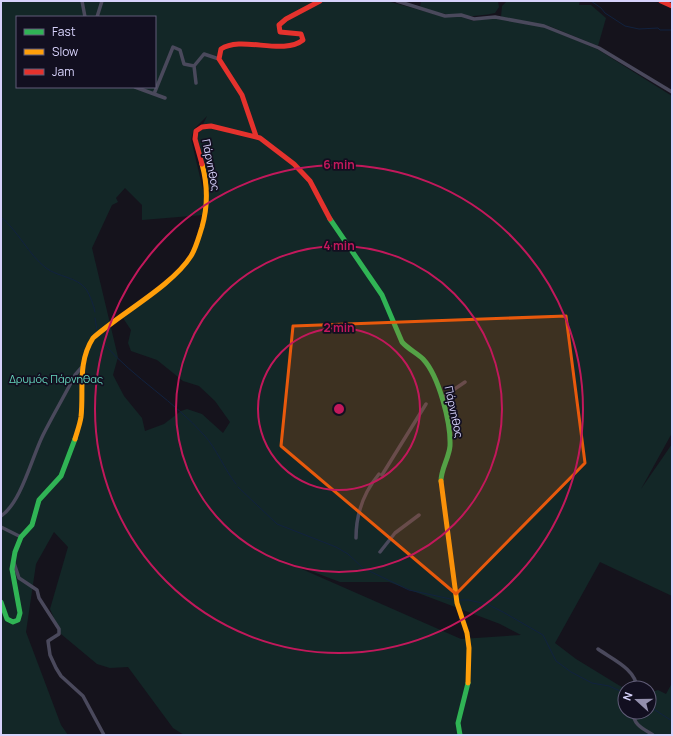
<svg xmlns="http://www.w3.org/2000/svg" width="673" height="736" font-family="Manrope,sans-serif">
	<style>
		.green { fill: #132727; fill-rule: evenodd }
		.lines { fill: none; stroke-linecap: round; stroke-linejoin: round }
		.stream { stroke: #11223f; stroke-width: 1 }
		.street { stroke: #4a495c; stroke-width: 3.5 }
		.fast { stroke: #30b455; stroke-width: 5 }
		.slow { stroke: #ff9f0a; stroke-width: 5 }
		.jam { stroke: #e5322d; stroke-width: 5 }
		.marked { fill: #e8590c; fill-opacity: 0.2; stroke: #e8590c; stroke-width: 3; stroke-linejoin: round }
		.ring { fill: none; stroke: #c2185b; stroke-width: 2 }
		.labels { text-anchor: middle; stroke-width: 3.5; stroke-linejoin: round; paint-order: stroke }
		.street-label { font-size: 11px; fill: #d7d2fb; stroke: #120f20 }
		.park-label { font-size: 11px; fill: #64d5bb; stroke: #120f20 }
		.centre { fill: #c2185b; stroke: #120f20; stroke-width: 2 }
		.ring-label { font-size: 12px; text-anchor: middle; font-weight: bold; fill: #c2185b; stroke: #120f20; stroke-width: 3.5; stroke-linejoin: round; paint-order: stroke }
	</style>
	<rect width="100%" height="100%" fill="#15131c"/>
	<path class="green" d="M1,1H387L445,17H463L473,21L492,18L544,27L597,49L672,96V433L641,489L672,444V596L600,562L555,643L576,659L625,689V712H649V693L658,690L666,694L672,683V735H184L173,728L128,667L110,668L97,664L61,634L50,609L68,547L54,532L36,564L26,632L61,725L68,735H1ZM17,17H155V87H17ZM207,116L196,139L209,194L196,249L184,269L123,318L131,330L128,343L131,351L157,360L183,381L199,386L215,401L230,422L223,433L202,414L187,409L181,411L164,424L145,431L142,418L124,396L113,375L118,357L92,248L112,205L118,202L116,198L125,188L142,205V220L203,215L204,194L191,139L194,129ZM279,559L340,582H389L500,624L521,635L461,639Z
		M421,1H498L499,7L495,13C466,19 448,16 420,7Z
		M507,1H580L579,5H591L606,18L598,46L549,26L501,17L502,6Z"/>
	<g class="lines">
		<path class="stream" d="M577,1H587
			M591,1L601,8L605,13L625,26L639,29L658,28L660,30H672
			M1,217C19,232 28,254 46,268C58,277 77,277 86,289C90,295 94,306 95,312
			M95,318L97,330
			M105,345C135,379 174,401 204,435C217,449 224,469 236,484
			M238,487L277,524L336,547L348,554L363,568L409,590L455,600
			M458,600H468L487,604L503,612L543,635L556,661L571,672L592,683L609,686L625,693
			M649,706L672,721"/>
		<path class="street" d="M82,1L85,17
			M397,1L445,16L461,15L474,19L495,17L544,26L599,48L672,92
			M97,17L102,1
			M194,66L196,83
			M135,87L165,98
			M154,94L173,47L180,50L184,64L194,66L204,54L219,59
			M443,397L465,382
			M382,475L426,404
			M1,516C21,503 32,457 43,435C53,415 65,395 75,375L82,367
			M1,527L21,537
			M356,538C356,515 364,492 379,474
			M380,552L395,533L419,515
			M14,563L19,578L37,590L39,598L59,629V634L48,641L50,655L56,668L61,676L83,696L104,735
			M598,649C612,659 636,669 637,688
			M633,712C633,725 644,729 653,735"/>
		<path class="fast" d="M330,219L382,295L402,342C408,349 417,353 423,359C439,376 451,423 450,446C449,458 441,469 441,481
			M1,602L7,619L13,622L18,620L20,613L12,569L15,552L21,537L32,525L39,500L61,476L75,439
			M460,735L458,723L468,683"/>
		<path class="slow" d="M75,439C77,432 80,424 81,417C84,390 77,363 93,338C121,313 172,286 191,256C196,248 199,236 202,227C208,206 208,186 202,164
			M441,481L457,603L467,633L469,648L468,683"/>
		<path class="jam" d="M661,1L672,6
			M256,136L242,95L219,59L221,49C241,35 283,56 303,40L301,34L280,32L279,25L286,19L320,1
			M202,164L195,139L196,131L202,127L211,126L260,138L294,164L310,181L330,219"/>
	</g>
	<path class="marked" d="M566,316L585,463L456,594L281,446L293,326Z"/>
	<g class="ring">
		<circle cx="339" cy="409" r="81"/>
		<circle cx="339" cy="409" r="163"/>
		<circle cx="339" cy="409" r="244"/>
	</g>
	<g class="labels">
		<g class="street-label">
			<text transform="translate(211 165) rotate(79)" y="4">Πάρνηθος</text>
			<text transform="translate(454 412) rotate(78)" y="4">Πάρνηθος</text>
		</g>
		<g class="park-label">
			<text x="56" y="383">Δρυμός Πάρνηθας</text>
		</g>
	</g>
	<circle cx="339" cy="409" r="6" class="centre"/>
	<g class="ring-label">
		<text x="339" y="169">6 min</text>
		<text x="339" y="250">4 min</text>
		<text x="339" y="332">2 min</text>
	</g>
	<rect width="673" height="736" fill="none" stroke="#d7d2fb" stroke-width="4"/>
	<rect x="16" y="16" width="140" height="72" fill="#120f20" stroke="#615d78"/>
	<rect x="24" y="29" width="20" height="6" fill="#30b455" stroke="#615d78"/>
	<text x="52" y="36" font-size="12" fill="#d7d2fb">Fast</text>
	<rect x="24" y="49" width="20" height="6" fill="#ff9f0a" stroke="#615d78"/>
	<text x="52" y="56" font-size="12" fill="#d7d2fb">Slow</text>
	<rect x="24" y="69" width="20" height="6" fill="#e5322d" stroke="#615d78"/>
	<text x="52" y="76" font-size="12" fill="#d7d2fb">Jam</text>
	<g transform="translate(637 700) rotate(291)"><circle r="19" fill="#120f20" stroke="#615d78"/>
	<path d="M0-3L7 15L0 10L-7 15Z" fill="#938fad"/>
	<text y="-6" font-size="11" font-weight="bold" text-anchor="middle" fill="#d7d2fb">N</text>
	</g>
</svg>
